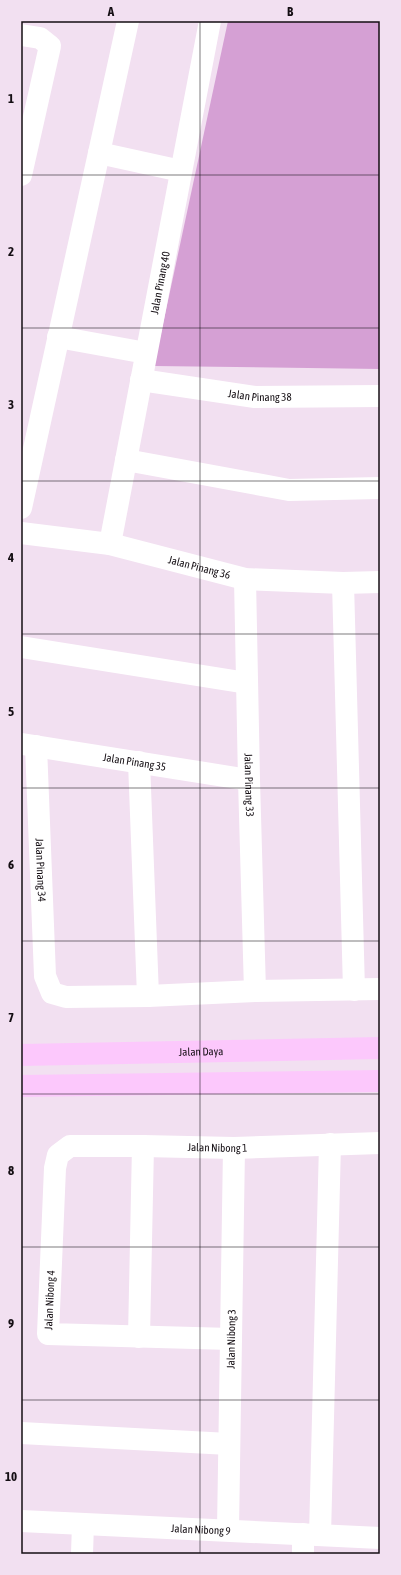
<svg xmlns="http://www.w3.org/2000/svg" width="401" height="1575" font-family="'Asap Condensed',sans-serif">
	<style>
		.green { fill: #d5a0d4 }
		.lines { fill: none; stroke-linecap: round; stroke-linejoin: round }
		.minor { stroke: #fff; stroke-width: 22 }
		.major { stroke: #fcc8fc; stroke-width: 22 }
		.grid { fill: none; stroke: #140e13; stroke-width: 1; stroke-opacity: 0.55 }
		.labels { text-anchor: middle; stroke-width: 3.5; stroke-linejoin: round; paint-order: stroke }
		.street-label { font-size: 11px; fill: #140e13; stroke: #f2e0f1 }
		.neatline { fill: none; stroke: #140e13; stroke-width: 1.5 }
		.grid-label { font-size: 13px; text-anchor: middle; font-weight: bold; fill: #140e13 }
	</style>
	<rect width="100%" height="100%" fill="#f2e0f1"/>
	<path class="green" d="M228,21H380V369L154,366Z"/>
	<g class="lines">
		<g class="minor">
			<path d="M21,35L40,38L50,46L21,175"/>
			<path d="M99,153L181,171"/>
			<path d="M58,337L146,353"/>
			<path id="s1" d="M141,380L255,397L380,396"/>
			<path d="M126,460L289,490L380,488"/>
			<path d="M21,508L128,21"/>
			<path id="s2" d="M21,533L110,544L245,579L343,583L380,582"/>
			<path id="s3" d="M110,544L210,21"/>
			<path id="s4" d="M245,579L249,780L255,991"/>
			<path d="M343,583L354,990"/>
			<path d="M21,647L247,683"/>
			<path id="s5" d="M22,744L249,780"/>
			<path id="s6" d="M36,746L45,976L52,993L66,997L148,996L255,991L380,989"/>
			<path d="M139,762L148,996"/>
			<path d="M139,1337L143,1146"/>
			<path id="s7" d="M231,1339L48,1334L55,1168L58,1155L70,1146H143L234,1148L380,1143"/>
			<path d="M21,1433L229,1444"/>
			<path id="s8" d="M21,1521L380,1538"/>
			<path id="s9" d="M228,1530L234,1148"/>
			<path d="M320,1535L330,1144"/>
			<path d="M82,1554L83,1524"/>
			<path d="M303,1554V1534"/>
		</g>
		<g class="major">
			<path id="s10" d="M21,1055L380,1048"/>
			<path d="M21,1086L380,1081"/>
		</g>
	</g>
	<path class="grid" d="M200,21V1554M21,175H380M21,328H380M21,481H380M21,634H380M21,788H380M21,941H380M21,1094H380M21,1247H380M21,1400H380"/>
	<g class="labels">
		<g class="street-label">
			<text dy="4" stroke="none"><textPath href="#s3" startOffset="266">Jalan Pinang 40</textPath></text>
			<text dy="4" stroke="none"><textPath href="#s1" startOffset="120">Jalan Pinang 38</textPath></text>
			<text dy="4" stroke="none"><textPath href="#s2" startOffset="182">Jalan Pinang 36</textPath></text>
			<text dy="4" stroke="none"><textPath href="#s5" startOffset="114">Jalan Pinang 35</textPath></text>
			<text dy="4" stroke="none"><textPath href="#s4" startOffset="206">Jalan Pinang 33</textPath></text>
			<text dy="4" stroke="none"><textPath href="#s6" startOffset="124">Jalan Pinang 34</textPath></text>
			<text dy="4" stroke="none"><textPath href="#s10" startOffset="180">Jalan Daya</textPath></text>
			<text dy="4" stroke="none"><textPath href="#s7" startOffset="525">Jalan Nibong 1</textPath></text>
			<text dy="4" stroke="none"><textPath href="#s7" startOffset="217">Jalan Nibong 4</textPath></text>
			<text dy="4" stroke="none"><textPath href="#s9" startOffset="191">Jalan Nibong 3</textPath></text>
			<text dy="4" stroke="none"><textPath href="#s8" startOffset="180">Jalan Nibong 9</textPath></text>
		</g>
	</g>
	<rect width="401" height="1575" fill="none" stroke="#f2e0f1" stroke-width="44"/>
	<rect x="22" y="22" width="357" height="1531" class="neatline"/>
	<g class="grid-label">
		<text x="111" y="16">A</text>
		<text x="290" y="16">B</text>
		<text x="11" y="103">1</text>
		<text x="11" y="256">2</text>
		<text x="11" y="409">3</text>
		<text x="11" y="562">4</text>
		<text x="11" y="716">5</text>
		<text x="11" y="869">6</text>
		<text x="11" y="1022">7</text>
		<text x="11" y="1175">8</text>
		<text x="11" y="1328">9</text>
		<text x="11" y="1481">10</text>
	</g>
</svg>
